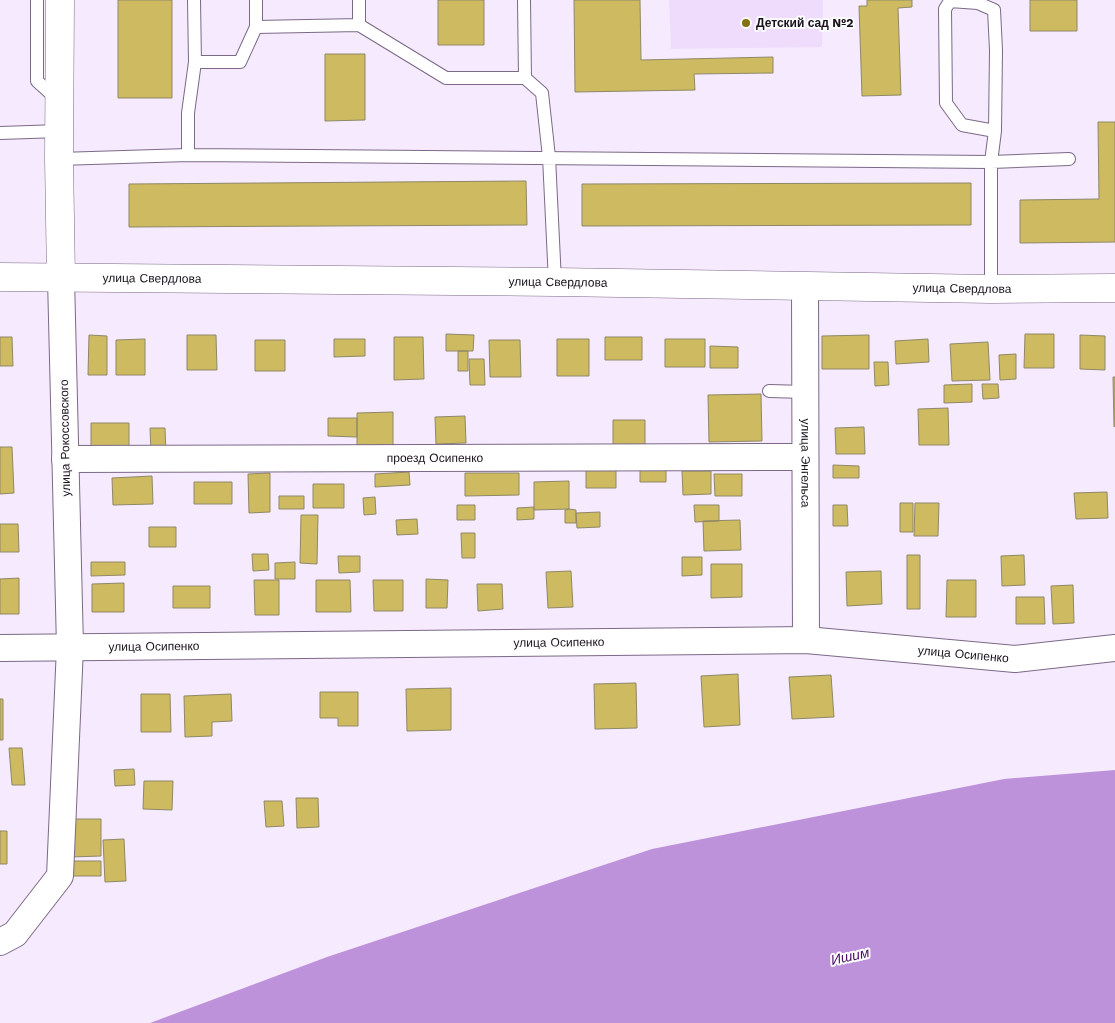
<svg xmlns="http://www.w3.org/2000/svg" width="1115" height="1023" font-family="'Work Sans',sans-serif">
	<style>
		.built { fill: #efdcfc }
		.water { fill: #bd92da }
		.building { fill: #cdba61; stroke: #8f8866 }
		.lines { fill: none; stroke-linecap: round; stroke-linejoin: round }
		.lane-casing { stroke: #7b6987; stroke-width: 14 }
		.street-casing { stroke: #7b6987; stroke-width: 28 }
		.secondary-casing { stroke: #7b6987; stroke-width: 29 }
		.lane { stroke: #fff; stroke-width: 12 }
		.street { stroke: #fff; stroke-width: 26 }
		.secondary { stroke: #fff; stroke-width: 28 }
		.poi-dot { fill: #837112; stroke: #fcfcfc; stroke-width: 2 }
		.labels { text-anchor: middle; stroke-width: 4; stroke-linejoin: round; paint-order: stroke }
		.poi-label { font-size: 12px; font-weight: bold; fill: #18111c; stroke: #fcfcfc; text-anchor: start }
		.street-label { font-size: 12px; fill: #18111c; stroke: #fcfcfc }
		.water-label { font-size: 14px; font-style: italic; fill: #480d64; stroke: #fcfcfc }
	</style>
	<rect width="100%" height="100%" fill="#f6eafe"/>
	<path class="built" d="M669,0H823L822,47L671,49Z"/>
	<path class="water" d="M1115,770V1023H150L327,957L652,849L1004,779Z"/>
	<path class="building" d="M118,0H172V98H118Z
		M438,0H484V45H438Z
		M574,0H640L641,60L773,57V73L694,74L695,90L575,92Z
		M867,0H912V7L898,8L901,95L862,96L859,6H867Z
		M1030,0H1077V31H1030Z
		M325,54H365V120L325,121Z
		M1098,122H1115V242L1020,243V200L1099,199Z
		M526,181L527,225L129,227V184Z
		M971,183V225L582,226V184Z
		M446,334L474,335L473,351H446Z
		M1025,334H1054V368H1024Z
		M89,335L107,336V375H88Z
		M187,335H216L217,370H187Z
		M869,335V369H822V336Z
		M1080,335L1105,336V370L1080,369Z
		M0,337H12L13,366H0Z
		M394,337H423L424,379L394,380Z
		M605,337H642V360H605Z
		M145,339V375H116V340Z
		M334,339H365V356L334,357Z
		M557,339H589V376H557Z
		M665,339H705V367H665Z
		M928,339L929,362L896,364L895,341Z
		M255,340H285V371H255Z
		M489,340H520L521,377H490Z
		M988,342L990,380L952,381L950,344Z
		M710,346L738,347V368H710Z
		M458,351H468V371H458Z
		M1016,354V379L1000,380L999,355Z
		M469,359H484L485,385H470Z
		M874,362H888L889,385L875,386Z
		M1113,377H1115V426L1114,427Z
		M972,384V402L944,403V385Z
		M982,384H998L999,398L983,399Z
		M761,394L762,441L709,442L708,395Z
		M948,408L949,445H919L918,409Z
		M393,412V446L357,447V413Z
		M465,416L466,443L436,444L435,417Z
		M328,418H357V437L328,436Z
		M613,420H645V446H613Z
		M91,423H129V451H91Z
		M864,427L865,454H836L835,428Z
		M150,428H165L166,453H151Z
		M0,447H12L14,493L0,494Z
		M586,464H616V488H586Z
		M833,465L859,466V478H833Z
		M666,469V482H640V470Z
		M682,471H711V494L683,495Z
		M409,472L410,485L375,487V474Z
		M270,473V512L249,513L248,474Z
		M465,473H519V495L465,496Z
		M714,474H742V496H715Z
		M152,476L153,504L113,505L112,478Z
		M569,481V509L534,510V482Z
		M194,482H232V504H194Z
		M313,484H344V508H313Z
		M1107,492L1108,518L1076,519L1074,493Z
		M279,496H304V509H279Z
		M375,497L376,514L364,515L363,498Z
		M900,503H913V532H900Z
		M915,503H939L938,536H914Z
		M457,505H475V520H457Z
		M694,505H719V521L695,522Z
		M833,505H847L848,526H833Z
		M534,507V519L517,520V508Z
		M569,509L576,510V523H565V510Z
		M600,512V527L577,528L576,513Z
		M301,515H318L317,564L300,563Z
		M417,519L418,534L397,535L396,520Z
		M740,520L741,550L704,551L703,521Z
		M0,524H18L19,552H0Z
		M149,527H176V547H149Z
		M461,533H475V558H462Z
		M252,554H268L269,570L253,571Z
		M907,555H920V609H907Z
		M1024,555L1025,585L1002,586L1001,556Z
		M338,556H360V572L339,573Z
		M682,557H702V575L682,576Z
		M91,562H125V575L91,576Z
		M295,562V579H275V563Z
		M711,564H742V597L711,598Z
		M571,571L573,607L548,608L546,572Z
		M881,571L882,604L847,606L846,572Z
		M19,578V614H0V579Z
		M426,579L448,580L447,608H426Z
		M254,580H279V615H255Z
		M316,580H350L351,612H316Z
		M373,580H403V611H374Z
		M947,580H976V617H946Z
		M124,583V612H92V584Z
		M477,584H502L503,609L478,611Z
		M1073,585L1074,623L1053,624L1051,586Z
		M173,586H210V608H173Z
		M1016,597H1044L1045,624H1016Z
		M738,674L740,725L704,727L701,676Z
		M831,675L834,717L792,719L789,677Z
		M636,683L637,728L595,729L594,684Z
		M451,688V730L407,731L406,689Z
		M320,692H358V726H338V718H320Z
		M141,694H170L171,732H141Z
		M231,694L232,721L212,722V736L185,737L184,696Z
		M0,699H3V740H0Z
		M9,748H22L25,785H12Z
		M134,769L135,785L115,786L114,770Z
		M144,781H173L172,810L143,809Z
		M296,798H318L319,827L297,828Z
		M264,801H282L284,826L266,827Z
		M70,819H101V856L71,857Z
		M0,831H7V864H0Z
		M124,839L126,881L105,882L103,840Z
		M73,861H101V876H73Z"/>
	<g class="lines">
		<defs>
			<path id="lane" d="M37,0V81L58,100
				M524,0L525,78L542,93L549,157L555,282
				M359,25L446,78H525
				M256,27L359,25V0
				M195,62H240L256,27V0
				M0,133L60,131
				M188,155V113L195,62L194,0
				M59,159L188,155L991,162L1069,159
				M991,289V162L995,131L996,50L994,10L978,3L950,1L945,9L946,103L962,125L995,131
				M769,391L805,392"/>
			<g id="street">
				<path id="s1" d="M805,287L806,640"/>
				<path id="s2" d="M65,459L805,457"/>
				<path id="s3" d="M0,648L806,640L1015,659L1115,648"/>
				<path d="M0,942L15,934L60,876L70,647L61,278"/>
			</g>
			<g id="secondary">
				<path d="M60,0L59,159L61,278"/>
				<path id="s4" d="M0,277L555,282L991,289L1115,288"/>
			</g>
		</defs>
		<use href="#lane" class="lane-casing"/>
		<use href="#street" class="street-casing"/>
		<use href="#secondary" class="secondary-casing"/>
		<use href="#lane" class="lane"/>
		<use href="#street" class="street"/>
		<use href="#secondary" class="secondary"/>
	</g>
	<circle class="poi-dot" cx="746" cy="23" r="5"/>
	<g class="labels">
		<g class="poi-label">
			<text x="756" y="27">Детский сад №2</text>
		</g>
		<g class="street-label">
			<text dy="4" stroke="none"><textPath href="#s4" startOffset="152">улица Свердлова</textPath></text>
			<text dy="4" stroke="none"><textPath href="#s4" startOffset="558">улица Свердлова</textPath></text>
			<text dy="4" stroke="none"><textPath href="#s4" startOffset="962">улица Свердлова</textPath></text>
			<text transform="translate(65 438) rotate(-91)" y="4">улица Рокоссовского</text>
			<text dy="4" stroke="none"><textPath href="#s2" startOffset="370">проезд Осипенко</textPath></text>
			<text dy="4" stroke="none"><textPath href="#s1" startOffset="176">улица Энгельса</textPath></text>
			<text dy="4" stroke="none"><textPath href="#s3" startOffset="559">улица Осипенко</textPath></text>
			<text dy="4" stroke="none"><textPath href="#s3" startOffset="154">улица Осипенко</textPath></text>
			<text dy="4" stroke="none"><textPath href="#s3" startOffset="964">улица Осипенко</textPath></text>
		</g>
		<g class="water-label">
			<text transform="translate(850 956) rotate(-12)" y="5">Ишим</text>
		</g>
	</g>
</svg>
